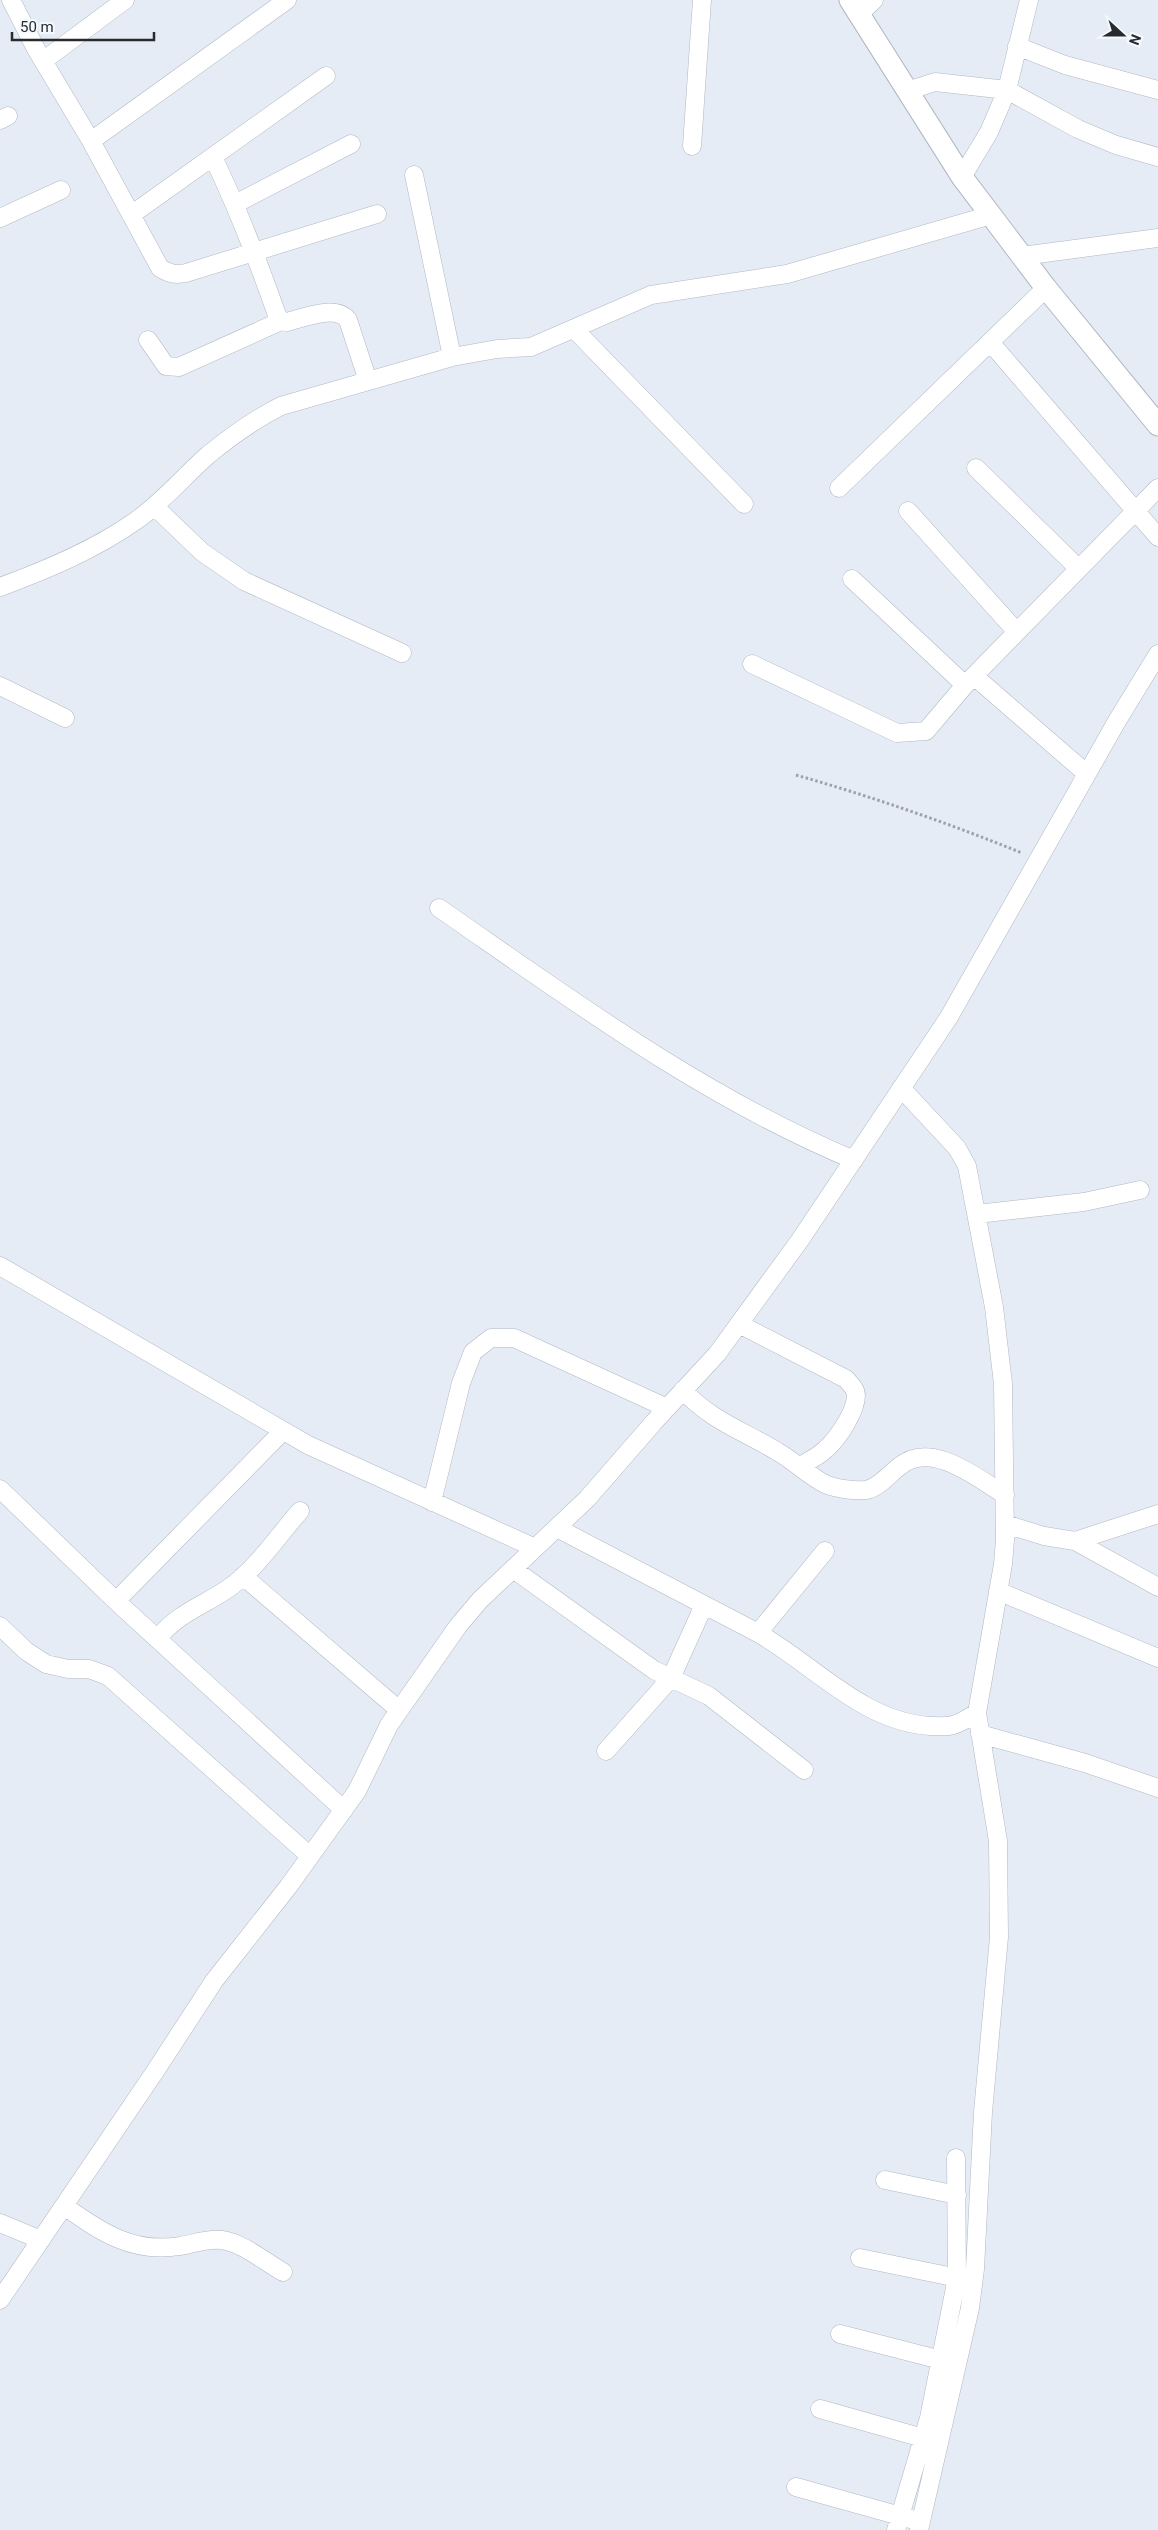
<svg xmlns="http://www.w3.org/2000/svg" width="1158" height="2530" font-family="Roboto,sans-serif">
	<style>
		.lines { fill: none; stroke-linecap: round; stroke-linejoin: round }
		.minor-casing { stroke: #b2b8c2; stroke-width: 19 }
		.tertiary-casing { stroke: #b2b8c2; stroke-width: 23 }
		.path { stroke: #9da2aa; stroke-width: 3; stroke-dasharray: 2.5 2.5; stroke-linecap: butt }
		.minor { stroke: #fff; stroke-width: 18 }
		.tertiary { stroke: #fff; stroke-width: 21 }
	</style>
	<rect width="100%" height="100%" fill="#e5ecf6"/>
	<g class="lines">
		<defs>
			<path id="minor" d="M11,0L36,49L91,141L160,268C170,274 175,275 186,273L377,214
				M858,15L874,0
				M1017,46L1065,65L1158,90
				M43,61L125,0
				M907,91L935,82L1007,90L1078,129L1116,145L1158,157
				M0,120L8,116
				M91,141L287,0
				M692,146L702,0
				M213,157C238,209 258,261 277,315L281,321L287,322C304,318 336,304 348,320L368,381
				M414,175L452,357
				M962,177L989,132L1007,90L1029,0
				M235,204L351,144
				M131,215L326,76
				M0,218L61,190
				M1022,256L1158,238
				M574,329L744,504
				M148,340L166,366L179,367L281,321
				M990,342L1158,537
				M976,468L1078,568
				M839,488L1046,288
				M154,506L202,552L244,581L402,653
				M908,511L1016,631
				M852,579L965,685
				M0,587C46,570 94,550 134,522C162,503 183,477 208,455C230,437 255,419 281,406L452,357L497,349L531,347L651,295L787,274L991,215
				M752,664L897,733L926,731L965,685L1158,488
				M974,676L1087,774
				M0,686L65,718
				M439,908C572,1000 703,1097 854,1160
				M901,1088L957,1148L967,1166L994,1307L1003,1384L1005,1540L1003,1564L977,1713L998,1841L999,1937L983,2112L975,2269L970,2308L919,2530
				M977,1214L1084,1202L1140,1190
				M0,1266L308,1445L535,1548
				M739,1324L846,1379C850,1384 856,1389 856,1395C856,1412 838,1438 826,1449C819,1456 809,1461 800,1466
				M683,1390C711,1421 744,1431 778,1452C794,1461 809,1476 825,1484C837,1489 854,1491 866,1490C879,1488 890,1473 900,1466C931,1440 977,1478 1005,1495
				M0,1489L116,1601L344,1810
				M432,1502L461,1383L473,1352L491,1338H514L667,1408
				M1005,1524L1044,1536L1075,1541L1158,1514
				M557,1528L758,1633C814,1665 863,1722 930,1726C937,1726 946,1727 953,1725C961,1723 969,1717 977,1713
				M1075,1541L1158,1587
				M513,1569L654,1670L709,1696L804,1770
				M243,1576L399,1710
				M998,1591L1158,1658
				M116,1601L283,1431
				M0,1626L26,1651L46,1664L68,1669H89L108,1676L310,1856
				M758,1633L825,1551
				M157,1639C179,1612 203,1606 229,1588C257,1568 278,1536 300,1511
				M980,1734L1085,1763L1158,1788
				M606,1751L671,1678L704,1605
				M885,2180L957,2195
				M64,2206C101,2232 133,2254 180,2246C194,2244 207,2238 222,2240C243,2243 265,2262 283,2272
				M0,2223L41,2240
				M860,2258L968,2280
				M0,2300L156,2070L214,1981L288,1887L357,1791L389,1725L458,1626L480,1600L587,1499L654,1422L717,1354L800,1240L949,1017L1117,721L1158,654
				M840,2334L941,2360
				M820,2409L923,2438
				M796,2487L911,2519
				M896,2530L929,2418L957,2278L956,2158"/>
			<path id="tertiary" d="M850,0L962,177L1046,288L1158,425"/>
		</defs>
		<use href="#minor" class="minor-casing"/>
		<use href="#tertiary" class="tertiary-casing"/>
		<path class="path" d="M796,775C873,797 948,823 1022,853"/>
		<use href="#minor" class="minor"/>
		<use href="#tertiary" class="tertiary"/>
	</g>
	<g transform="translate(1123 35) rotate(111)" stroke="#f4f9ff" stroke-width="4" paint-order="stroke">
	<path d="M0-4L9 19L0 12L-9 19Z" fill="#282a2e"/>
	<text y="-8" font-size="14" font-weight="bold" text-anchor="middle" fill="#282a2e">N</text>
	</g>
	<path d="M12 32v8h142v-8" fill="none" stroke="#282a2e" stroke-width="2.5"/>
	<text x="20" y="32" font-size="15" fill="#282a2e" stroke="#f4f9ff" stroke-width="4" paint-order="stroke">50 m</text>
</svg>
